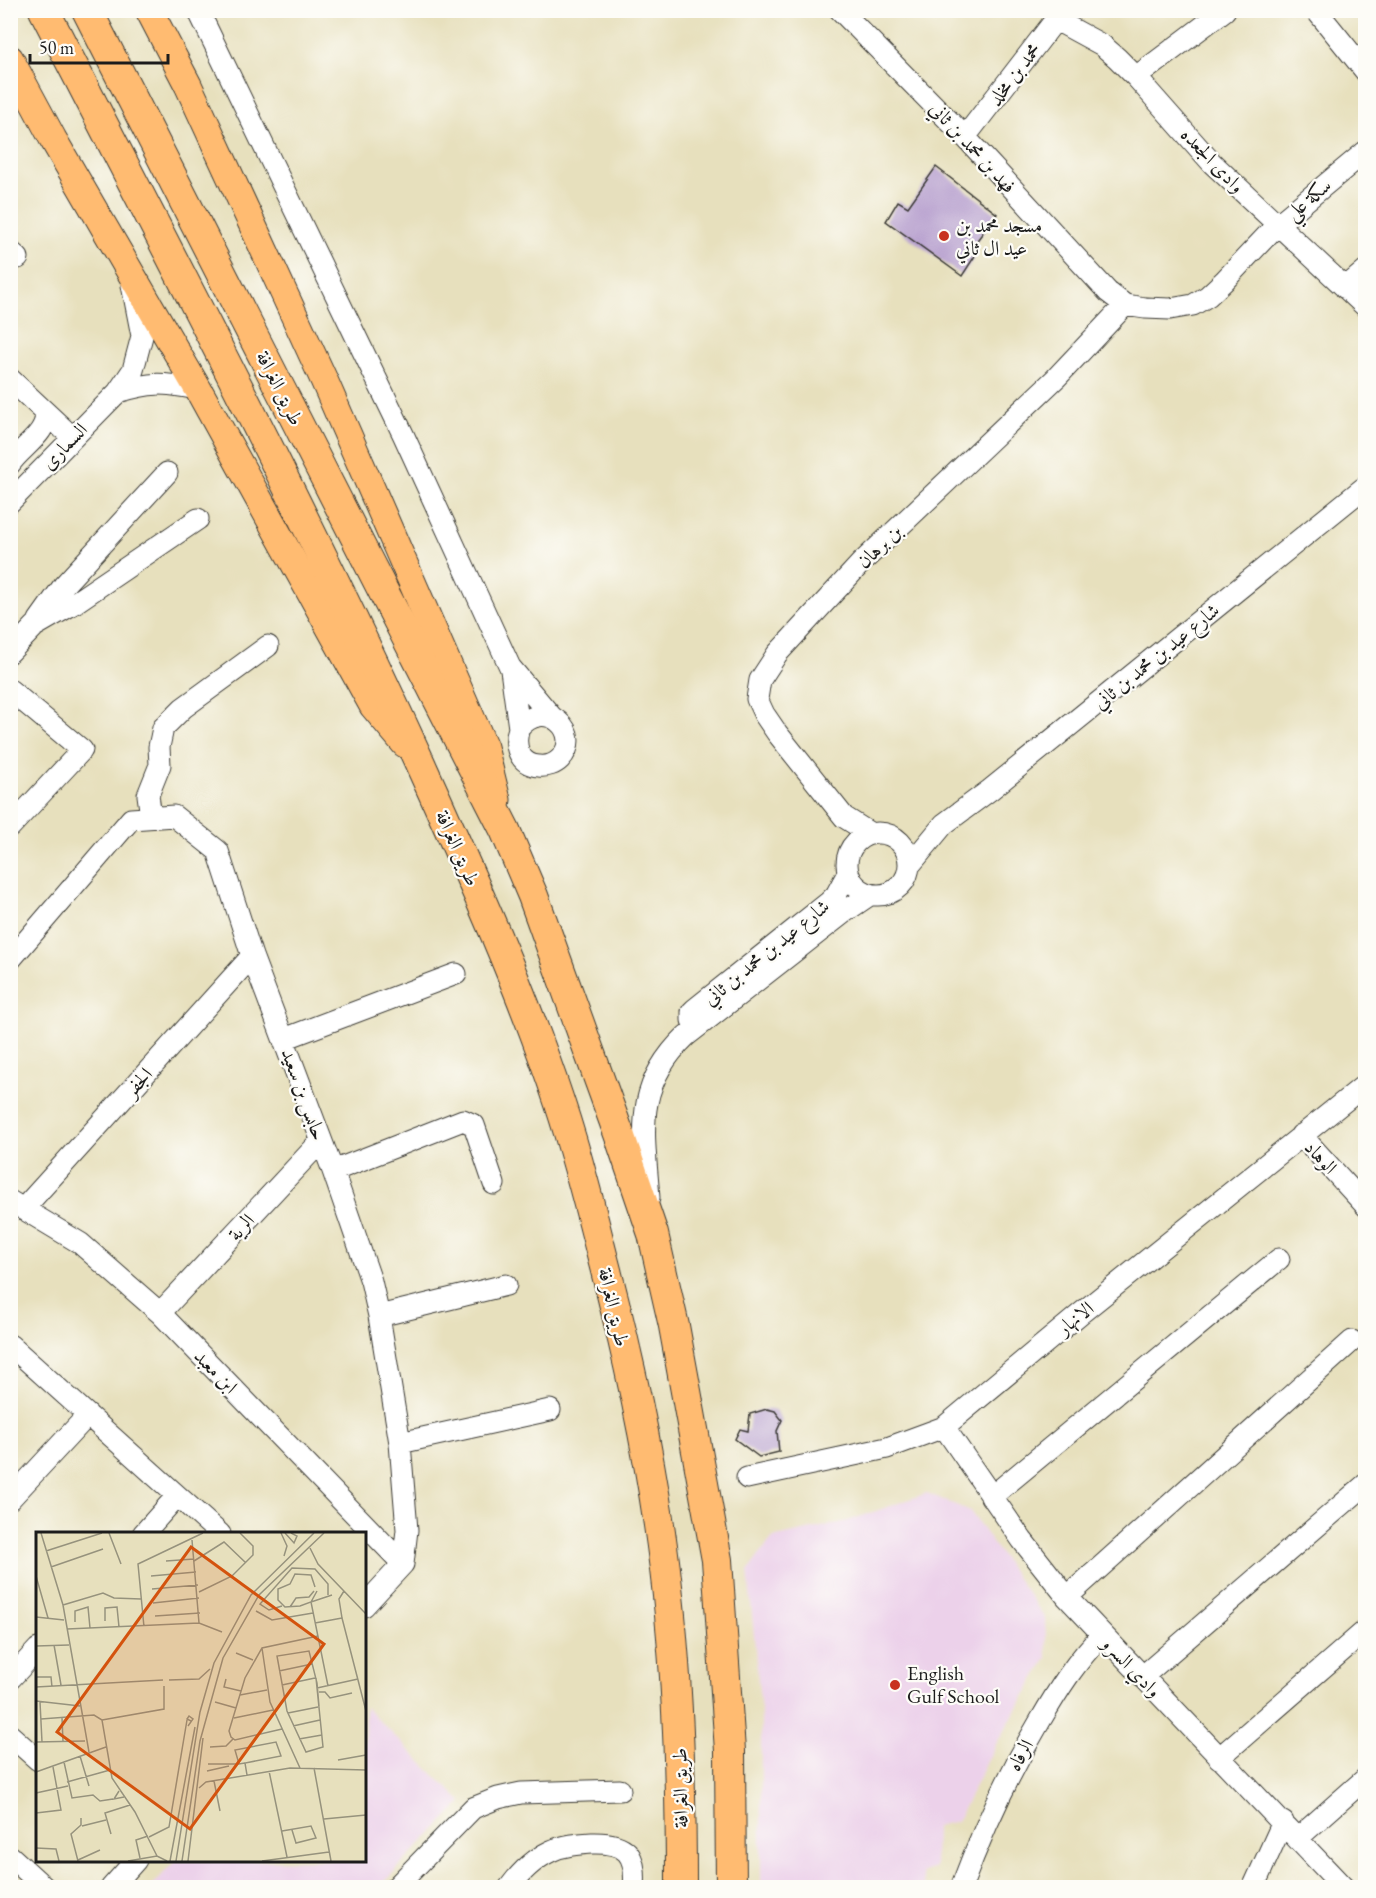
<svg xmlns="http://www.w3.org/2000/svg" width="1376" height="1898" font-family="'EB Garamond',Amiri,serif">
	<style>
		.built { fill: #ecd1ea }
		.building { fill: #b8a1cf }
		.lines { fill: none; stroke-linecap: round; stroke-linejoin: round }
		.minor-casing { stroke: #3a3934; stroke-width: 23 }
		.major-casing { stroke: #3a3934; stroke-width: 29 }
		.highway-casing { stroke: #3a3934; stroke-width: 32 }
		.minor { stroke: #fff; stroke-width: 21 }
		.major { stroke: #ffbb71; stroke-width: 27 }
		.highway { stroke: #ffbb71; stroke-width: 30 }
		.poi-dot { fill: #c8321e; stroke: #fdfcf7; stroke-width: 2 }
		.labels { text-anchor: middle; stroke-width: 4.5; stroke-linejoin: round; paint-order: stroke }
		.street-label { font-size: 20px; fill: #1c1c1c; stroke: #fdfcf7 }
		.poi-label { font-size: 20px; fill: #1c1c1c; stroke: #fdfcf7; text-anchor: start }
		.inset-road { fill: none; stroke: #96927d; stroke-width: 1.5 }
		.view { fill: #d4530e; fill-opacity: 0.15; stroke: #d4530e; stroke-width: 3 }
		.inset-edge { fill: none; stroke: #1c1c1c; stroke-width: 3 }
	</style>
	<rect width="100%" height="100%" fill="#fdfcf7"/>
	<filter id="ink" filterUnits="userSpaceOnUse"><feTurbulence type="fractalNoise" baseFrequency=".0167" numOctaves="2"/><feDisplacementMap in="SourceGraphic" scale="12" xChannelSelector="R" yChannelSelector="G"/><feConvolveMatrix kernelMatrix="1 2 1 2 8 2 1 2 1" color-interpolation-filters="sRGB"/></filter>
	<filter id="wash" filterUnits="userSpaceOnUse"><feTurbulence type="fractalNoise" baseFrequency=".008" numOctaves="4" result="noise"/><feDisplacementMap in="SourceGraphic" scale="24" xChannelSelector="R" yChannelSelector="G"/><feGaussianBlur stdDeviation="1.35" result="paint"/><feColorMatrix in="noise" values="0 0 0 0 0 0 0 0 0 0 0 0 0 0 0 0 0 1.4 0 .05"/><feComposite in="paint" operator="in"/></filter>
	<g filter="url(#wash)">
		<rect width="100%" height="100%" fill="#e7e0bd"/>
		<path class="built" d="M927,1493L970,1511L1045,1618L1047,1658L996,1744L957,1821L936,1826L935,1867L923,1873L924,1887H761V1712L748,1571L772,1538L848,1521Z
			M365,1707L462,1802L379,1887H151L175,1861L364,1860Z"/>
		<g id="blocks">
			<path class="building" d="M936,167L997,214L969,251L975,256L962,276L886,221L898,201L908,207Z
				M767,1409L775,1411L782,1420L777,1431L779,1452L759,1457L735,1439L740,1429L748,1431L750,1414Z"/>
		</g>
	</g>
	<g filter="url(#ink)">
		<use href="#blocks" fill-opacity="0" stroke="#3a3934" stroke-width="1.5"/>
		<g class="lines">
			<defs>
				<path id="minor" d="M198,10L403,434L510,667L551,716
					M840,10L965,137L1108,292L1125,305L1145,308L1170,309L1193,305L1208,296L1224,281L1278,224L1366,151
					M1316,10L1366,72
					M1056,20L1102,45L1117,58L1136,77L1212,163L1366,307
					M1136,77L1225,10
					M965,137L1063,10
					M10,251L18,258
					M1345,288L1366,270
					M10,379L72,437
					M118,392C153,381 163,383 198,389
					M10,464C20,448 50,432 45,412
					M10,502L118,392L133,370L142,336L132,285
					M39,620L64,585L167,473
					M10,652L35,626L73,604L198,519
					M511,670L519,728C513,745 519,765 539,766C547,767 555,764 560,759C585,733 545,696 519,728
					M10,690L82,750L10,827
					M151,817L148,795L160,765L159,747L163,728L183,708L268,646
					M847 864a31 31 0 1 1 62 0a31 31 0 1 1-62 0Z
					M871,834L844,817L777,733L764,714L757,699L760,680L777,654L861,563L1056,378L1125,305
					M910,865L944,824L990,790L1366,486
					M10,960L131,819L174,816L218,851L252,956L333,1171L371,1281L379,1316L400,1443L407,1530L403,1564L364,1606
					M704,1022L696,1023L692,1020V1012L695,1009L829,902L836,895L848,873
					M284,1039L456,974
					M1301,1135L1366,1206
					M333,1171L463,1120L474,1125L494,1184
					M649,1198C644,1131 633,1087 686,1036L846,911L871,894
					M10,1201L80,1243L160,1313L403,1564
					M24,1208L252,956
					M160,1313L321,1141
					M379,1316L506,1285
					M10,1345L220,1534
					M944,1427L1022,1540L1067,1597L1344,1888
					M400,1443L550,1410
					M747,1478L887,1448L944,1427L1080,1314L1366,1084
					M991,1497L1279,1259
					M10,1499L88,1415
					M143,1534L177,1496
					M1067,1597L1352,1341
					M1142,1677L1366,1484
					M10,1679L38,1649
					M10,1735L38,1760
					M1219,1758L1366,1630
					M1298,1838L1366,1778
					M10,1856L45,1888
					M111,1888L136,1860
					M395,1888L473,1808L498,1798L521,1793L620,1790
					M509,1888C520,1873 534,1859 551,1851C564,1845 578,1844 592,1843C626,1842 637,1853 634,1888
					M961,1888C983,1829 1008,1775 1040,1721C1058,1690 1076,1661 1102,1635
					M1253,1888L1283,1822"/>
				<path id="major" d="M149,10L188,85L324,380L484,747L497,800
					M10,59L53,139L198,389L373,706L405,744"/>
				<path id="highway" d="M44,10C172,259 302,505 418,759C469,872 521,986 560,1104C577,1155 590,1207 603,1259C626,1347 646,1436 659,1525C677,1645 681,1767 681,1888
					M87,10L505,830L533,896L619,1134L653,1234L674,1326L717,1560L730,1751L731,1888"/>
			</defs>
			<use href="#minor" class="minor-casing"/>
			<use href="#major" class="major-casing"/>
			<use href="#highway" class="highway-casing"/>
			<use href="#minor" class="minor"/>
			<use href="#major" class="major"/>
			<use href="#highway" class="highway"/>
		</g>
	</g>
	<g class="poi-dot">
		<circle cx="944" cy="236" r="6"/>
		<circle cx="895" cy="1685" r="6"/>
	</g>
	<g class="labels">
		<g class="street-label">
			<text transform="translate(1014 74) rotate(-52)" y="7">محمد بن مخلد</text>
			<text transform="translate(973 147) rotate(47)" y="7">فهد بن محمد بن ثاني</text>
			<text transform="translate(1213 160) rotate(46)" y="7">وادى الجعده</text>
			<text transform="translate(1308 199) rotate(-40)" y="7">سكة علي</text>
			<text transform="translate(280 388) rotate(63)" y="7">طريق الغرافة</text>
			<text transform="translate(64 446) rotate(-46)" y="7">السمارى</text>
			<text transform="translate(879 546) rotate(-44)" y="7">بن برهان</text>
			<text transform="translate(1156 656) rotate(-39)" y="7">شارع عيد بن محمد بن ثاني</text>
			<text transform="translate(458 848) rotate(66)" y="7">طريق الغرافة</text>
			<text transform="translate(766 952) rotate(-39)" y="7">شارع عيد بن محمد بن ثاني</text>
			<text transform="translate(138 1082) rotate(-48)" y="7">الجفر</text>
			<text transform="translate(304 1094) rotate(70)" y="7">حابس بن سعيد</text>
			<text transform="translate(1321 1157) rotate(48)" y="7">الوهاد</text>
			<text transform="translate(241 1227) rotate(-47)" y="7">الرية</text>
			<text transform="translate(614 1307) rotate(77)" y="7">طريق الغرافة</text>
			<text transform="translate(1075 1318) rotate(-39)" y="7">الانهار</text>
			<text transform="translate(216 1371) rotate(46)" y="7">ابن معبد</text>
			<text transform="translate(1132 1667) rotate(46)" y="7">وادي السرو</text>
			<text transform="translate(1020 1755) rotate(-60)" y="7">الرفاه</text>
			<text transform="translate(680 1788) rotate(-91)" y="7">طريق الغرافة</text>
		</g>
		<g class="poi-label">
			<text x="956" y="232">مسجد محمد بن<tspan x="956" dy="23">عيد ال ثاني</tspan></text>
			<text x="907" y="1680">English<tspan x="907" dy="23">Gulf School</tspan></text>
		</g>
	</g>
	<g transform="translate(36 1532)">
		<rect width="330" height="330" fill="#e7e0bd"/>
		<path class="inset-road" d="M5,1L27,73L53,220M73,1L85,32M245,1L251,14L248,24M249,1L258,11L261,4L255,1M156,8L163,91M274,16L282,32L330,82M10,19L66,1M130,29L158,27M158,29L188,10L210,31M15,35L67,17M0,44L12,86M115,44L160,40M279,55L275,43L259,42L254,52L242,57V68L249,75L264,74L275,70L281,59M116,57L162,53M308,59L303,67L306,86L330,179M163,60L196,44L217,23V14L204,1M117,71L163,66M27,73L67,61L78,66L105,67M246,74L233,78L224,72L256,36L279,37L292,52V63M254,75L260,66L273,65L278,59M220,79L236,88L277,81M119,84L164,81M0,85L28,88M69,89V76L81,75L83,95M39,90V79L52,75L54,96M279,91L306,86M108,95L102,32L167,1M31,97L163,91L186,100M18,113L25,153M0,114L33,113M226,116L234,170L264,236M200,121L217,128M243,139L276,132M0,145H15L16,155M280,146L287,215L270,220L251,179L241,124L273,119L281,151L283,174M190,147L188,155L205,159M133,148L163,147L174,137M246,153L279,146M292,154L275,70L296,63M0,155L127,148M281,156L322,147M283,160H289L294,166L316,161M204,163L231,158M0,169L44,174M4,170L6,210M179,170L200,176M252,181L282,175M26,186L27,209M198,186L237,178M5,187L58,183L66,188L76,246L99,280L121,324M66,188L128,177V154M152,194L157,187L153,184L151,187L155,189M257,194L284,188M246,197L199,208L195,205L193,199L209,146L226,116L282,104M263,207L286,203M0,210L49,209M174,215L190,214L197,207M44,224L53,254M302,228L330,223M28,230L36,266L57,263L64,269L77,267M209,231L203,232L199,218L240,210L245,224L209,231L211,243M172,232H203M278,236L295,329M171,239L193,234M233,239L251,325M0,240L70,215M178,249L184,279M31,250L74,238M163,256L170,250L254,236L330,238M83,259L78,267L88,265M0,261L32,254M0,281L25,278L17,235M288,287L330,283M46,294L70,288M246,299L275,294L280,306L260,311L256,298M75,302L69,281L94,273M113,305L133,295L151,188M0,316L20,317L23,329M104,326L100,308L112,304M42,328L64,318M42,329L35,302L45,293V286M92,329L121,324L131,329M134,329L159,195M140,329L164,180L178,131L215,63L278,1M146,329L164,209L187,126L223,63L288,1M152,329L167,206M226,329L293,320"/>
		<path class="view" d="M155,15L288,112L154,297L21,200Z"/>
		<rect width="330" height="330" class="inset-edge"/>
	</g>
	<rect width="1376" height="1898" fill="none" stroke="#fdfcf7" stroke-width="36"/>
	<path d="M30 54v9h138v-9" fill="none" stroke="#1c1c1c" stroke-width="3"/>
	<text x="39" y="54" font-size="18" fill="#1c1c1c" stroke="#fdfcf7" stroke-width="4.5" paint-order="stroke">50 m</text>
</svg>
